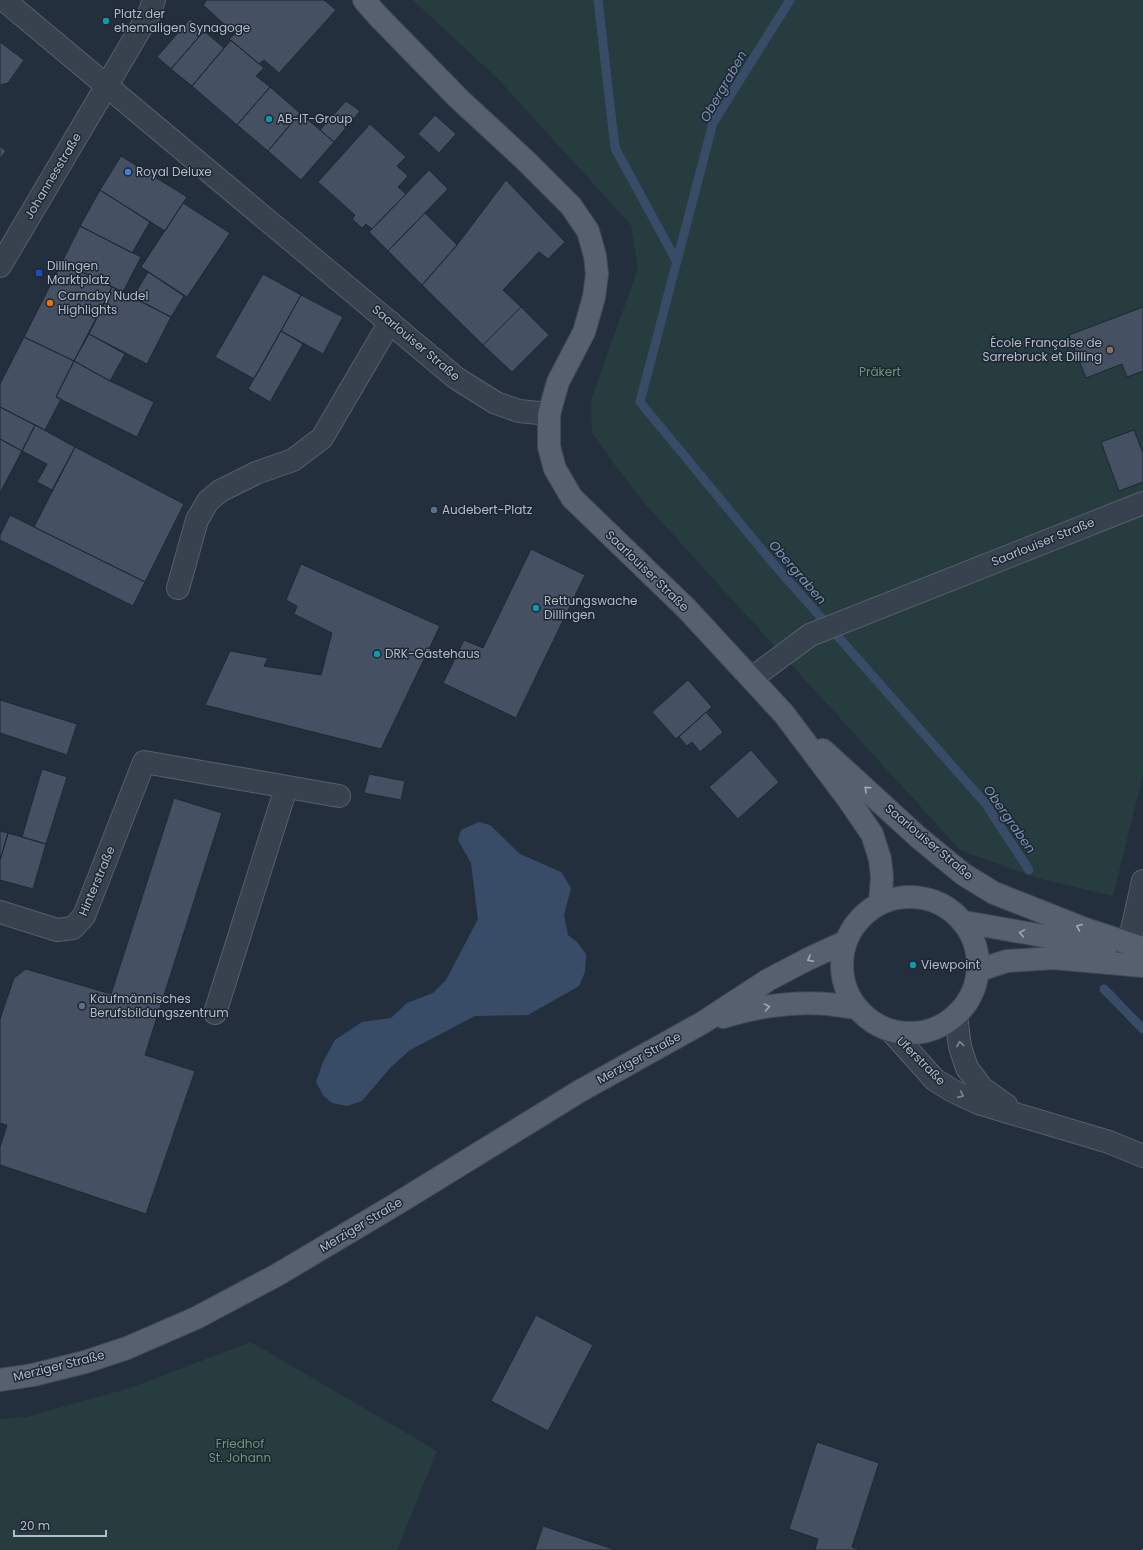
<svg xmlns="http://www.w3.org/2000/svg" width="1143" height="1550" font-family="Poppins,sans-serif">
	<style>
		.green { fill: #263c3f }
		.water { fill: #394c67 }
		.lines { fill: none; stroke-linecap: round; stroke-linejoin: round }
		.stream { stroke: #394c67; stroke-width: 9 }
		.building { fill: #455162; stroke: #1f2835 }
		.minor-casing { stroke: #565f6c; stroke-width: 24 }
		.major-casing { stroke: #414a57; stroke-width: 24 }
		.minor { stroke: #38414e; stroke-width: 22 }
		.major { stroke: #56606e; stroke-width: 22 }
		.rail { stroke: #5a6575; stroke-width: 3; stroke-dasharray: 4 4; stroke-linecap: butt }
		.oneway { stroke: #a1aab7 }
		.oneway2 { stroke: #7c8592 }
		.culture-dot { fill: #0f9aa8; stroke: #1d2633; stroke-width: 1.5 }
		.shop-dot { fill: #3f7fe0; stroke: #1d2633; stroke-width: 1.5 }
		.transit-dot { fill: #1a4fb4; stroke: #1d2633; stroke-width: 1.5 }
		.food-dot { fill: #e8710a; stroke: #1d2633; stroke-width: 1.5 }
		.education-dot { fill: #8d6e63; stroke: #1d2633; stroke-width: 1.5 }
		.service-dot { fill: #5c6f8a; stroke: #1d2633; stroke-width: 1.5 }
		.labels { text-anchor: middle; stroke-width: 3; stroke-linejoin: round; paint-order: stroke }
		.poi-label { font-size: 12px; fill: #b4bcc9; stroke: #1d2633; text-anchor: start }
		.street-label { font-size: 12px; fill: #b4bcc9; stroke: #1d2633 }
		.park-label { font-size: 12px; fill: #6b9a76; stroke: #1d2633 }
		.water-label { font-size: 13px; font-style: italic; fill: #7c92b1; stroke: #1d2633 }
	</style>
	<rect width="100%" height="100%" fill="#242f3e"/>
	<path class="green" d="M413,0H1143V775L1113,896L1037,878L960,850L647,506L614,464L592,432L591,399L638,269L631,225L498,79Z
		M251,1342L437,1451L397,1550H0V1419L26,1417L130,1388Z"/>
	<path class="water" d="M479,822L490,825L520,854L561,872L571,888L564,915L568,935L577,942L586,954L585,972L579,986L528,1015L475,1016L410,1050L390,1068L362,1101L347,1106L332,1103L323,1095L316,1082L323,1062L335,1040L362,1022L391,1018L407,1003L433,993L446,980L478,919L471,863L458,840L461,830Z"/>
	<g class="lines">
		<path class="stream" d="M598,0L615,148L677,262
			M790,0L713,123L640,402L772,562L985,803L1029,870
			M1104,989L1143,1029"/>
	</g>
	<path class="building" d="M207,0H324L336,10L279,73L264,60L259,64L229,39L235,34L203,5Z
		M190,19L204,31L171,69L157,57Z
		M204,31L224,48L192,86L171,69Z
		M231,40L264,68L256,76L270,87L237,125L192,86Z
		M0,42L24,60L8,83L0,85Z
		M270,87L300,113L268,151L237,125Z
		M346,101L360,111L334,142L320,130Z
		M300,113L334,142L301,180L268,151Z
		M435,115L456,134L439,153L418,134Z
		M370,124L406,157L397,166L408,176L398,187L406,194L372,229L366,224L362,228L352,219L355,215L318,182Z
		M0,146L6,151L0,159Z
		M121,156L187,197L165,231L100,190Z
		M429,170L448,189L388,251L369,232Z
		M506,180L565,242L548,259L539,252L503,290L521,307L483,345L422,285L457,245Z
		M100,190L150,222L132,253L80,226Z
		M183,203L230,233L187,297L141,267Z
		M425,213L457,245L422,285L388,251Z
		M80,226L141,257L123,292L62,262Z
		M62,262L112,287L74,361L24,337Z
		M148,272L184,296L171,317L133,297Z
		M263,274L301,295L254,379L215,357Z
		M112,287L171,317L147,364L89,334Z
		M301,295L343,317L323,354L281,331Z
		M521,307L549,335L512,372L483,345Z
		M1143,307V371L1127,377L1122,364L1086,378L1069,335Z
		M281,331L303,344L270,402L248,389Z
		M89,334L125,354L110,381L74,361Z
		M24,337L74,361L56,397L61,399L45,430L0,407V384Z
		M74,361L110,381L154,402L137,437L56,397Z
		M0,407L35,425L22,451L0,439Z
		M35,425L75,447L52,490L37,482L47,464L22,451Z
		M1134,430L1143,453V482L1119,491L1101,442Z
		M0,439L22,451L0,493Z
		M75,447L184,504L145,582L34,527Z
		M10,515L145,582L133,606L0,540V535Z
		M531,549L585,575L516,718L443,683L464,640L483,648Z
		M301,564L440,626L381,749L205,705L230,651L268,658L264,666L321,675L332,633L294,614L297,606L286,600Z
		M688,680L712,707L676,739L652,712Z
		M0,700L77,724L67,755L0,733Z
		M706,712L723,732L700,752L692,742L687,746L679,737Z
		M751,750L779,782L738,819L709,787Z
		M42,769L67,777L46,844L22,837Z
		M369,774L405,781L401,800L364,793Z
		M174,798L222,813L145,1055L195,1071L146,1214L0,1165V1147L7,1125L0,1123V1019L14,978L26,969L111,994Z
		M0,831L8,833L0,860Z
		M8,833L46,844L33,889L0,880V860Z
		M536,1315L593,1345L548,1431L491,1401Z
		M817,1442L879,1463L852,1547L860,1550H815L818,1539L789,1529Z
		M543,1526L616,1550H535Z"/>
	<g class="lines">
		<defs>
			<path id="minor" d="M4,0L456,378L496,403L519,411L549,414
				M0,266L149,14L154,0
				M178,588L197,520L208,501L220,491L256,473L293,460L322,438L390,322
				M752,678L810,635L1143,503
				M0,912L57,930L73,928L84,916L144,762L339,796
				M1129,943L1143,881
				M215,1013L286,788
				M956,1016L960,1047L967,1068L982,1088L1006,1105
				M892,1032L935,1080L953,1091L978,1103L1109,1142L1143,1156"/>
			<path id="major" d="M364,0L378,16L458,98L525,160L571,206L588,231L595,256L597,274L594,297L584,332L558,382L549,414V447L555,469L572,498L686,608L784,714L848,799L872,834L880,859L882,877L880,904
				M823,750L918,837L963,874L994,893L1085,929L1143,948
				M842 965a68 68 0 1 1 136 0a68 68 0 1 1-136 0Z
				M964,922L1106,947
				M979,970L1007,961L1053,958L1143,966
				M723,1017C756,1007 793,1001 828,1004C837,1005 847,1007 856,1008
				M0,1380L33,1375L85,1362L127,1348L196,1318L277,1275L398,1203L580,1091L702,1023L768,980L808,959L845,942"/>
		</defs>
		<use href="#minor" class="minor-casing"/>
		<use href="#major" class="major-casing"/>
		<use href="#minor" class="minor"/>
		<use href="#major" class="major"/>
		<path class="rail" d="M1143,1550V1549"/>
	</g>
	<defs><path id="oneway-chevron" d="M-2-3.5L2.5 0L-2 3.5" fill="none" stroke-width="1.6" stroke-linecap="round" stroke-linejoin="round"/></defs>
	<g class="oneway">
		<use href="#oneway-chevron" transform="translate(867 789) rotate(-138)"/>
		<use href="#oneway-chevron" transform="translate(1079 927) rotate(-159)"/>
		<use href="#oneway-chevron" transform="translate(1022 933) rotate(-170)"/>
		<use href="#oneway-chevron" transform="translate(810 959) rotate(154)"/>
		<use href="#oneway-chevron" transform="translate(767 1007) rotate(-10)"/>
	</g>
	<g class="oneway2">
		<use href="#oneway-chevron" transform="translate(960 1044) rotate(-100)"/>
		<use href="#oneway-chevron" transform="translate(961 1095) rotate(24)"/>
	</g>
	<g class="culture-dot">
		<circle cx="106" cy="21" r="4"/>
		<circle cx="269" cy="119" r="4"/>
		<circle cx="536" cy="608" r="4"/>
		<circle cx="377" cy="654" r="4"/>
		<circle cx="913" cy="965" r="4"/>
	</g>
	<circle class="shop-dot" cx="128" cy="172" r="4"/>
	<rect class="transit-dot" x="35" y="269" width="8" height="8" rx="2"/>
	<circle class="food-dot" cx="50" cy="303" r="4"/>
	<circle class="education-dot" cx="1110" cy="350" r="4"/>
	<g class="service-dot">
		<circle cx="434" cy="510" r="4"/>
		<circle cx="82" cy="1006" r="4"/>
	</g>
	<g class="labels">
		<g class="poi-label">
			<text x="114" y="18">Platz der<tspan x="114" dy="14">ehemaligen Synagoge</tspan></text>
			<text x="277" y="123">AB-IT-Group</text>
			<text x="136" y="176">Royal Deluxe</text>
			<text x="47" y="270">Dillingen<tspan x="47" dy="14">Marktplatz</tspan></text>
			<text x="58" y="300">Carnaby Nudel<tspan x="58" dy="14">Highlights</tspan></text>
			<text x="1102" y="347" text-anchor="end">École Française de<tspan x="1102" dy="14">Sarrebruck et Dilling</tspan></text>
			<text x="442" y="514">Audebert-Platz</text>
			<text x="544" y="605">Rettungswache<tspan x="544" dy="14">Dillingen</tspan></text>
			<text x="385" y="658">DRK-Gästehaus</text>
			<text x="921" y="969">Viewpoint</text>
			<text x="90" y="1003">Kaufmännisches<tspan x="90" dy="14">Berufsbildungszentrum</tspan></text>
		</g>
		<g class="street-label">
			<text transform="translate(53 176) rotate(-59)" y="4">Johannesstraße</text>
			<text transform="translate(416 343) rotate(40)" y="4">Saarlouiser Straße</text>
			<text transform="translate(1043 542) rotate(-22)" y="4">Saarlouiser Straße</text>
			<text transform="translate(647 571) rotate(44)" y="4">Saarlouiser Straße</text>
			<text transform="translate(929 842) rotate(40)" y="4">Saarlouiser Straße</text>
			<text transform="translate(97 881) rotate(-67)" y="4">Hinterstraße</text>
			<text transform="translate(639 1058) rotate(-29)" y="4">Merziger Straße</text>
			<text transform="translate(921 1061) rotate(45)" y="4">Uferstraße</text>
			<text transform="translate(361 1225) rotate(-31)" y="4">Merziger Straße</text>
			<text transform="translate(59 1366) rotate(-14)" y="4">Merziger Straße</text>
		</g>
		<g class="park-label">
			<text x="880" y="376">Präkert</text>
			<text x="240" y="1448">Friedhof<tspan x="240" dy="14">St. Johann</tspan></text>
		</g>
		<g class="water-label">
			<text transform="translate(723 86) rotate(-60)" y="5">Obergraben</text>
			<text transform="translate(798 572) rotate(49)" y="5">Obergraben</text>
			<text transform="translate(1010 819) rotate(55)" y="5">Obergraben</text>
		</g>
	</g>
	<path d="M14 1530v6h92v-6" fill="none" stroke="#b4bcc9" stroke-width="2"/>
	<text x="20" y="1530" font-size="12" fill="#b4bcc9" stroke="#1d2633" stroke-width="3" paint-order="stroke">20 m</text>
</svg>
